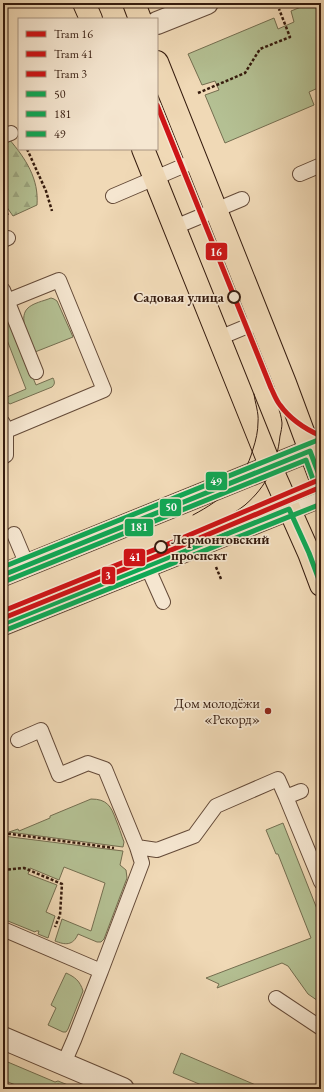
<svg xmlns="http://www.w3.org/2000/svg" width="324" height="1092" font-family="'EB Garamond',serif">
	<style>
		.green { fill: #b4c093; stroke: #746e50 }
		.forest { fill: url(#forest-firs); stroke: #746e50 }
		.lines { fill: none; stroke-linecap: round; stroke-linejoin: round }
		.service-casing { stroke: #644a38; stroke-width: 16 }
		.minor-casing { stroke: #644a38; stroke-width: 24 }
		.tertiary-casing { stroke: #644a38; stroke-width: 24 }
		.primary-casing { stroke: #351b0e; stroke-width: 24 }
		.path { stroke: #351b0e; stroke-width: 2.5; stroke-dasharray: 3 2; stroke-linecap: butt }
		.service { stroke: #f5e6d0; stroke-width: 14 }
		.minor { stroke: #f5e6d0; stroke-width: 22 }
		.tertiary { stroke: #f5e6d0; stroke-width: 22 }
		.primary { stroke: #f0d9b6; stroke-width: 22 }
		.tram { stroke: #351b0e; stroke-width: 1 }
		.bus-1-casing { stroke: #f5e6d0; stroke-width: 8 }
		.bus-2-casing { stroke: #f5e6d0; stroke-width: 8 }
		.bus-3-casing { stroke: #f5e6d0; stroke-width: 8 }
		.bus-1 { stroke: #10a855; stroke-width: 5 }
		.bus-2 { stroke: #10a855; stroke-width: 5 }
		.bus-3 { stroke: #10a855; stroke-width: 5 }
		.tram-1-casing { stroke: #f5e6d0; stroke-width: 8 }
		.tram-2-casing { stroke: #f5e6d0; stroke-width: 8 }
		.tram-3-casing { stroke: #f5e6d0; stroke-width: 8 }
		.tram-1 { stroke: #ce1417; stroke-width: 5 }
		.tram-2 { stroke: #ce1417; stroke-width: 5 }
		.tram-3 { stroke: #ce1417; stroke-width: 5 }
		.stop-dot { fill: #f5e6d0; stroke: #351b0e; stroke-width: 2 }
		.poi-dot { fill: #8f2418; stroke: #f5e6d0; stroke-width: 1.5 }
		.labels { text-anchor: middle; stroke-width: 3.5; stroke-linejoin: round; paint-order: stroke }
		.stop-label { font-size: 14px; font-weight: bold; fill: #351b0e; stroke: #f5e6d0; text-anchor: end }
		.poi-label { font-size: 14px; fill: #351b0e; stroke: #f5e6d0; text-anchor: end }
		.line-badge { stroke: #f5e6d0; stroke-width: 1.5 }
		.badge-label { font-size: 11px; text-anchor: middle; font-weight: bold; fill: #fff }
	</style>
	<defs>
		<pattern id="forest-firs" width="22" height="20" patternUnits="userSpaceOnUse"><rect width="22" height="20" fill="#b4c093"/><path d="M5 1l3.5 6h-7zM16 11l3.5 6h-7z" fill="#9ba47e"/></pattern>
	</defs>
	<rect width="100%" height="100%" fill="#f0d9b6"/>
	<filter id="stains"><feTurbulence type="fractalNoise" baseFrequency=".005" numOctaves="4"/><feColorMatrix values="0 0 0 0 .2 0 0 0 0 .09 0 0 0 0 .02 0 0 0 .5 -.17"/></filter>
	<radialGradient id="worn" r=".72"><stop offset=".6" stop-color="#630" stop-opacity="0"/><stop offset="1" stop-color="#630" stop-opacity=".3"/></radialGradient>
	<path class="green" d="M311,3H321V95L318,88L309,92L314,105L225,143L205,95L219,90L215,81L202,85L188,54L274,18L278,29L294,22L291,11Z
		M51,298L54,299L57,301L73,337L35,352C30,341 18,319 27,309C32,303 44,301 51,298Z
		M3,305L36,385L53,378C55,382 55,384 52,387L10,404L7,402L6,399L7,397L26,389L7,340L3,341Z
		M91,799C107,799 111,806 116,820C119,827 121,834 124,842L123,847L9,832L18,829L19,831L50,818V816Z
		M283,823L321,919V1003L308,994L288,966L282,963L217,988L219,984L206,978L311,938L278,854H276L266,830Z
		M3,836L123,851L120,865L126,870L127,878L104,939L101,942H97L78,934C73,946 65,945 55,941L62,919L91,931L105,883L64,867L59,880L30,868L28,874L57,885L46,912L55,916L48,938L38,934L39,931H36L35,932L3,919Z
		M66,973C75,977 80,981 83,991L68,1029L66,1032H63L48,1025L56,1008L51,1005Z
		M181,1053L265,1089H211L173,1073Z
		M3,1060L55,1082L58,1081L78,1089H70L58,1084L55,1086L23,1088L3,1080Z"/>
	<path class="forest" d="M9,139C26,159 39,179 37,205L13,216L6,206L5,195L3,192V142Z"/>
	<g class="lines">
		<defs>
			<path id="service" d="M3,136L11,133
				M300,174L321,165
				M113,196L197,160
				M175,227L242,199
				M3,240L8,238
				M3,290L36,372
				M219,338L260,321
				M6,431L104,390L59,280L7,301
				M3,457L6,455V431L3,423
				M14,534L27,565
				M147,566L163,602
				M18,740L41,730L59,775L88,763L105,769L137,847L142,863L101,971
				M286,797L321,882
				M137,847L157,850L194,836L216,806L278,779L286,797L301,791
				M3,929L101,971L74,1040L64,1063
				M276,998L321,1028"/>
			<path id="minor" d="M157,23L207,3
				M3,1038L123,1089"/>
			<path id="tertiary" d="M3,575L321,446
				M3,624L321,496"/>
			<path id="primary" d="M84,3L91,19
				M134,3L140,19
				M157,62L285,383L321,480
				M143,149L272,470L309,553L321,585"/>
		</defs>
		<use href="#service" class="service-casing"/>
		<use href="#minor" class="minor-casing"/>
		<use href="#tertiary" class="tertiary-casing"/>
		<use href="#primary" class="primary-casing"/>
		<path class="path" d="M198,93L245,73L260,49L290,37L279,9
			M27,149L46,191L52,211
			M3,209L8,215
			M216,567L221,579
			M3,833L114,848
			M3,870L24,868L62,884L60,915L55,927
			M3,1085L12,1089"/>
		<use href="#service" class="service"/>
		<use href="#minor" class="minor"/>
		<use href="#tertiary" class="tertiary"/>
		<use href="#primary" class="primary"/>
		<path class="tram" d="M193,515C223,499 244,482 253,449C256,440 258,431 258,422C259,413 255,403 254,394
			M225,519C231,514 239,510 245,505C267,486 277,464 280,436C281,432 282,427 282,423C281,412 275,398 271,388"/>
		<defs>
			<path id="bus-1" d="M3,575L310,451L321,480
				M3,624L289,509L309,553L321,585"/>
			<path id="bus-2" d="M6,581L306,460L314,482
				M6,630L321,504"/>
			<path id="bus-3" d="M3,567L318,440
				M3,616L318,490"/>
		</defs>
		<use href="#bus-1" class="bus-1-casing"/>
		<use href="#bus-2" class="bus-2-casing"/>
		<use href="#bus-3" class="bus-3-casing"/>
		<use href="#bus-1" class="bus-1"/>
		<use href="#bus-2" class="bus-2"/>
		<use href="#bus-3" class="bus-3"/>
		<defs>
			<path id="tram-1" d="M157,105L271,388C274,394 276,400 280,405C290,419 305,429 321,436"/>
			<path id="tram-2" d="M3,611L161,547L321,479"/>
			<path id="tram-3" d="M6,617L164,553L321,487"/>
		</defs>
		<use href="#tram-1" class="tram-1-casing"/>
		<use href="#tram-2" class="tram-2-casing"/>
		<use href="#tram-3" class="tram-3-casing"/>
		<use href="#tram-1" class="tram-1"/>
		<use href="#tram-2" class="tram-2"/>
		<use href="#tram-3" class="tram-3"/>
	</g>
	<g class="stop-dot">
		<circle cx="234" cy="297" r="6"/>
		<circle cx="161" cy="547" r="6"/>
	</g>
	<circle class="poi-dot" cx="268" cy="711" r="4"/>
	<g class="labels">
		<g class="stop-label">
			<text x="224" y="302">Садовая улица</text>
			<text x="171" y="544" text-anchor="start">Лермонтовский<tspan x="171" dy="16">проспект</tspan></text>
		</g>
		<g class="poi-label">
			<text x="260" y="708">Дом молодёжи<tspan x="260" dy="16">«Рекорд»</tspan></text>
		</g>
	</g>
	<g class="line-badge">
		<rect x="205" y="242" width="23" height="19" rx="4" fill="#ce1417"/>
		<rect x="205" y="471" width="23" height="20" rx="4" fill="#10a855"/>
		<rect x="159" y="498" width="23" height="19" rx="4" fill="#10a855"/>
		<rect x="124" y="518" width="30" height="19" rx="4" fill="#10a855"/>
		<rect x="123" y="548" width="23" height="19" rx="4" fill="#ce1417"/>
		<rect x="101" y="566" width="15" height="19" rx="4" fill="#ce1417"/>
	</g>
	<g class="badge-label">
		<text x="216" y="256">16</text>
		<text x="216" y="485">49</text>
		<text x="171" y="511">50</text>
		<text x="139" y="531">181</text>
		<text x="135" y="561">41</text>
		<text x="108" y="579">3</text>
	</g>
	<rect width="324" height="1092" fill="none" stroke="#f0d9b6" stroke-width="16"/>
	<rect x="4" y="4" width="316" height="1084" fill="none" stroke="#351b0e" stroke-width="2"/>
	<rect x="8" y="8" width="308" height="1076" fill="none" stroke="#351b0e"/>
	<rect x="18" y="18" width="140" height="132" fill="#f5e6d0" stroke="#a89582"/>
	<rect x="26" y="31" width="20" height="6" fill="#ce1417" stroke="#a89582"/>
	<text x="54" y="38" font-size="12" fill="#351b0e">Tram 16</text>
	<rect x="26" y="51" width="20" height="6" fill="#ce1417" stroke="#a89582"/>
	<text x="54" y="58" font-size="12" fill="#351b0e">Tram 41</text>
	<rect x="26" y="71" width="20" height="6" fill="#ce1417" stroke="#a89582"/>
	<text x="54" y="78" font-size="12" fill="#351b0e">Tram 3</text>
	<rect x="26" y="91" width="20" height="6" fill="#10a855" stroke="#a89582"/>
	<text x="54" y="98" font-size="12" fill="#351b0e">50</text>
	<rect x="26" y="111" width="20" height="6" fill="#10a855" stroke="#a89582"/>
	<text x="54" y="118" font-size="12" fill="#351b0e">181</text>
	<rect x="26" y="131" width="20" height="6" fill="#10a855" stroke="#a89582"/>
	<text x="54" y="138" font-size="12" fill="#351b0e">49</text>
	<rect width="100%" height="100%" filter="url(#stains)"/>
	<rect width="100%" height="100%" fill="url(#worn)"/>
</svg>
